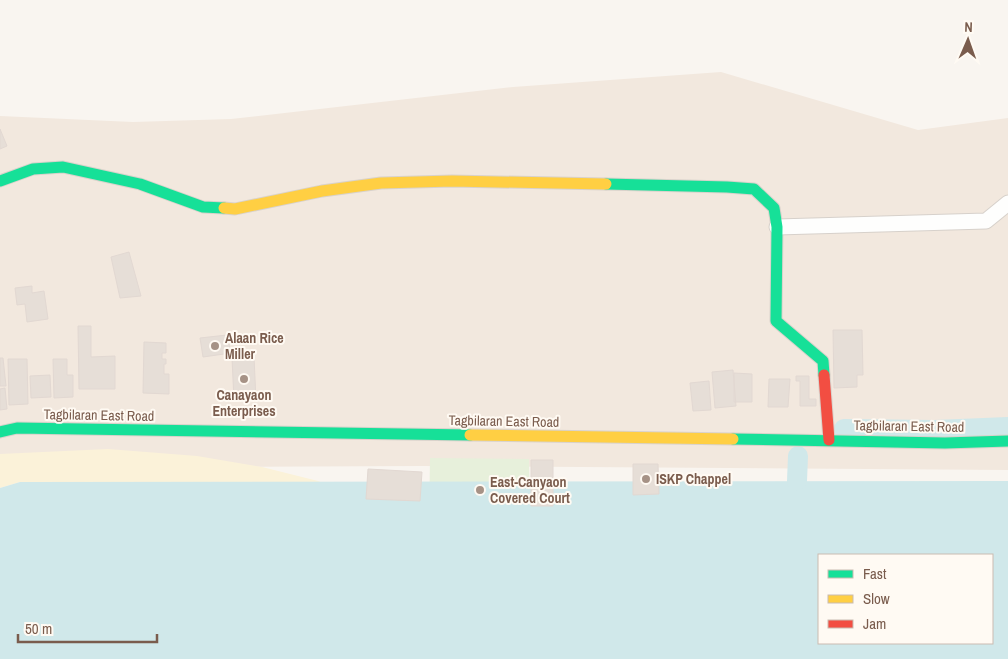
<svg xmlns="http://www.w3.org/2000/svg" width="1008" height="659" font-family="'Archivo Narrow',sans-serif">
	<style>
		.residential { fill: #f2e8de }
		.green { fill: #e7f0db }
		.sand { fill: #fbf2d9 }
		.water { fill: #d0e8ea; fill-rule: evenodd }
		.lines { fill: none; stroke-linecap: round; stroke-linejoin: round }
		.canal { stroke: #d0e8ea; stroke-width: 20 }
		.building { fill: #e6ded7; stroke: #e2d8d2 }
		.street-casing { stroke: #d7d1cb; stroke-width: 17 }
		.fast-casing { stroke: #d9d2cb; stroke-width: 13 }
		.slow-casing { stroke: #d9d2cb; stroke-width: 13 }
		.jam-casing { stroke: #d9d2cb; stroke-width: 13 }
		.street { stroke: #fefefd; stroke-width: 15 }
		.fast { stroke: #16e098; stroke-width: 11 }
		.slow { stroke: #ffcf43; stroke-width: 11 }
		.jam { stroke: #f24e42; stroke-width: 11 }
		.poi-dot { fill: #a69286; stroke: #fffaf3; stroke-width: 2 }
		.labels { text-anchor: middle; stroke-width: 4; stroke-linejoin: round; paint-order: stroke }
		.poi-label { font-size: 14px; font-weight: bold; fill: #7a5c4d; stroke: #fffaf3; text-anchor: start }
		.street-label { font-size: 14px; fill: #7a5c4d; stroke: #fffaf3 }
	</style>
	<rect width="100%" height="100%" fill="#f9f5f0"/>
	<path class="residential" d="M721,72L918,130L1008,118V470L422,466L0,468V116L133,122L231,119L513,87Z"/>
	<path class="green" d="M430,458L529,459L530,522H429Z"/>
	<path class="sand" d="M108,449L197,456L262,467L318,481L353,497L20,482L0,488V454Z"/>
	<path class="water" d="M1008,481V659H0V488L20,482ZM819,555H992V643H819Z"/>
	<g class="lines">
		<path class="canal" d="M844,429L935,430L1008,427
			M797,481L798,456"/>
	</g>
	<path class="building" d="M0,129L7,146L0,149Z
		M129,252L141,296L120,298L111,257Z
		M32,286V293L44,291L48,319L27,322L25,304L17,305L15,288Z
		M78,326H91V357L115,356V389H79Z
		M833,330H862L863,375H857V387L834,388Z
		M227,335L231,353L203,357L200,338Z
		M144,342L166,343V353H162V359H166V364H164V374H169V394L143,393Z
		M254,357L256,400H234L232,358Z
		M0,358H3L6,386H0Z
		M8,359H27L28,404L9,405Z
		M53,359H67V375H73V397L54,398Z
		M733,370L736,406L715,408L712,372Z
		M734,373L752,374V402H734Z
		M50,375L51,397L31,398L30,376Z
		M796,376H809V399H816V406H800V381H796Z
		M769,379H790L788,407H768Z
		M709,381L711,410L693,411L690,383Z
		M5,388L7,409L0,410V389Z
		M531,460H553V506H531Z
		M633,464H658L659,494L633,495Z
		M368,469L422,472L420,501L366,499Z"/>
	<g class="lines">
		<defs>
			<path id="street" d="M777,227L986,221L1008,203"/>
			<path id="fast" d="M0,181L33,169L63,167L140,184L203,207L224,208
				M606,184L727,187L754,189L774,208L777,227L776,321L823,361L824,375
				M0,432L17,428L470,435
				M733,439L945,443L1008,441"/>
			<path id="slow" d="M224,208L235,209L322,191L381,183L452,181L606,184
				M470,435L733,439"/>
			<path id="jam" d="M824,375L829,440"/>
		</defs>
		<use href="#street" class="street-casing"/>
		<use href="#fast" class="fast-casing"/>
		<use href="#slow" class="slow-casing"/>
		<use href="#jam" class="jam-casing"/>
		<use href="#street" class="street"/>
		<use href="#fast" class="fast"/>
		<use href="#slow" class="slow"/>
		<use href="#jam" class="jam"/>
	</g>
	<g class="poi-dot">
		<circle cx="215" cy="346" r="5"/>
		<circle cx="244" cy="379" r="5"/>
		<circle cx="646" cy="479" r="5"/>
		<circle cx="480" cy="490" r="5"/>
	</g>
	<g class="labels">
		<g class="poi-label">
			<text x="225" y="343">Alaan Rice<tspan x="225" dy="16">Miller</tspan></text>
			<text x="244" y="400" text-anchor="middle">Canayaon<tspan x="244" dy="16">Enterprises</tspan></text>
			<text x="656" y="484">ISKP Chappel</text>
			<text x="490" y="487">East-Canyaon<tspan x="490" dy="16">Covered Court</tspan></text>
		</g>
		<g class="street-label">
			<text transform="translate(99 415) rotate(1)" y="5">Tagbilaran East Road</text>
			<text transform="translate(504 421) rotate(1)" y="5">Tagbilaran East Road</text>
			<text transform="translate(909 426) rotate(1)" y="5">Tagbilaran East Road</text>
		</g>
	</g>
	<rect x="818" y="554" width="175" height="90" fill="#fffaf3" stroke="#cabbb1"/>
	<rect x="828" y="570" width="25" height="8" fill="#16e098" stroke="#cabbb1"/>
	<text x="863" y="579" font-size="15" fill="#7a5c4d">Fast</text>
	<rect x="828" y="595" width="25" height="8" fill="#ffcf43" stroke="#cabbb1"/>
	<text x="863" y="604" font-size="15" fill="#7a5c4d">Slow</text>
	<rect x="828" y="620" width="25" height="8" fill="#f24e42" stroke="#cabbb1"/>
	<text x="863" y="629" font-size="15" fill="#7a5c4d">Jam</text>
	<g transform="translate(968 40) rotate(2)" stroke="#fffaf3" stroke-width="4" paint-order="stroke">
	<path d="M0-4L9 19L0 12L-9 19Z" fill="#7a5c4d"/>
	<text y="-8" font-size="14" font-weight="bold" text-anchor="middle" fill="#7a5c4d">N</text>
	</g>
	<path d="M18 634v8h139v-8" fill="none" stroke="#7a5c4d" stroke-width="2.5"/>
	<text x="25" y="634" font-size="15" fill="#7a5c4d" stroke="#fffaf3" stroke-width="4" paint-order="stroke">50 m</text>
</svg>
